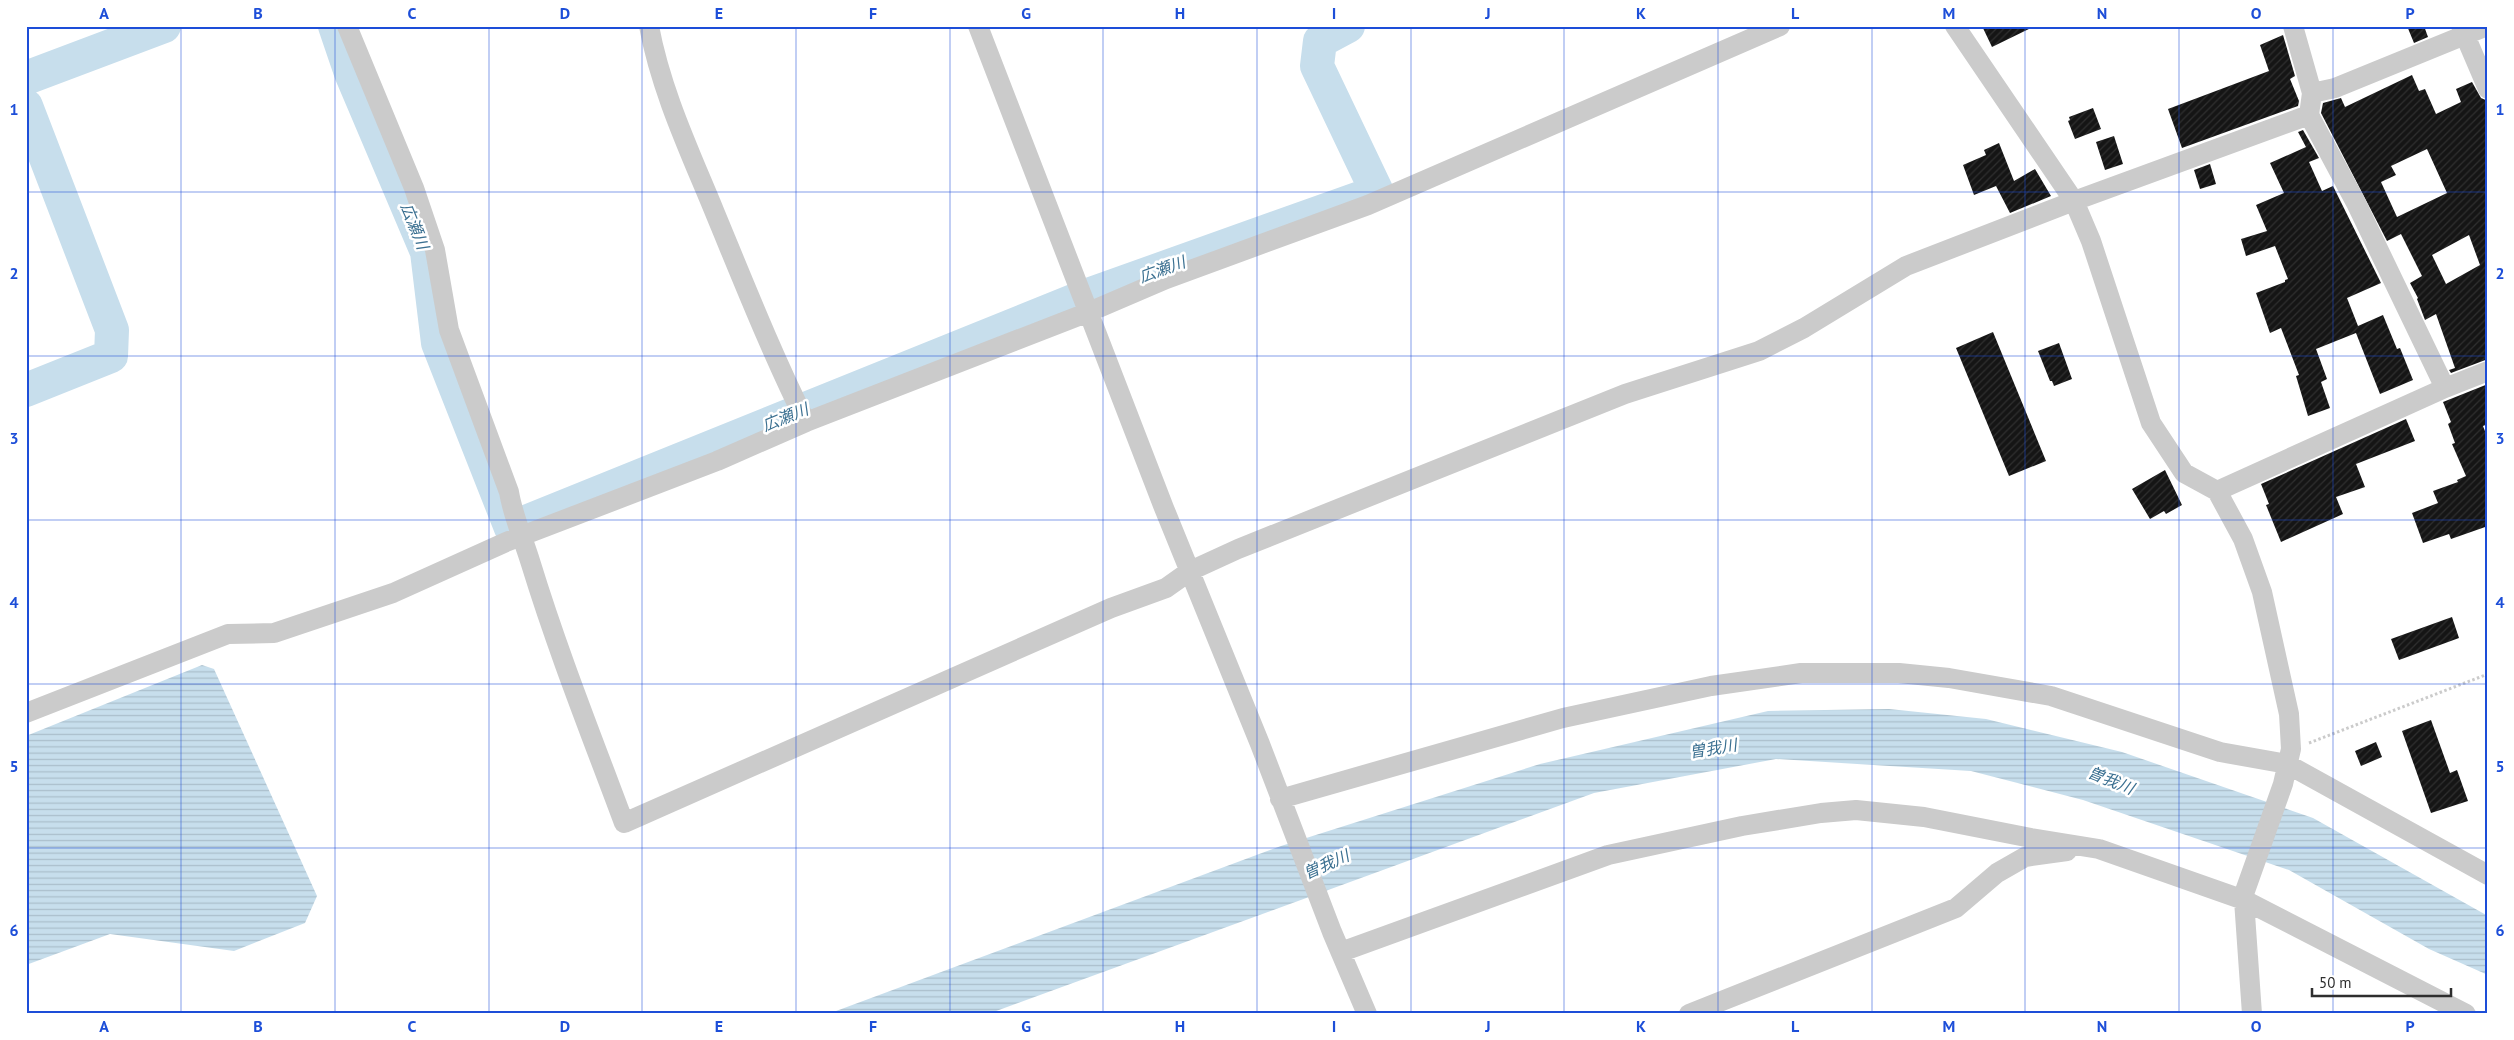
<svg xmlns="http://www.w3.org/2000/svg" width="2514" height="1040" font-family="'PT Sans','Noto Sans JP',sans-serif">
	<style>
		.water { fill: url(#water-rules) }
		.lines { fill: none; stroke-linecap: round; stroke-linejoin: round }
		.river { stroke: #c7deec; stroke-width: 34 }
		.building { fill: url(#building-hatch); fill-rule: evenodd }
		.path { stroke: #cbcbcb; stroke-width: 3; stroke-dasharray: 2.5 2.5; stroke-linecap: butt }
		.street { stroke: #cbcbcb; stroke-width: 20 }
		.grid { fill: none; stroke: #1d4ed8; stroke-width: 1; stroke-opacity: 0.55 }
		.labels { text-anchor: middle; stroke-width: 5; stroke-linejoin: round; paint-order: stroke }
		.water-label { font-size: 16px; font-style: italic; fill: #3b7091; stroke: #fff }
		.neatline { fill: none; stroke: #1d4ed8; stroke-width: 2 }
		.grid-label { font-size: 16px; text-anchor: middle; font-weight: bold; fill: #1d4ed8 }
	</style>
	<defs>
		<pattern id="water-rules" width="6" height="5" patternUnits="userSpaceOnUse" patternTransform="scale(1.25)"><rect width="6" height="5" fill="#c7deec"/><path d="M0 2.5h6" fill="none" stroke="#abbfcb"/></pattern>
		<pattern id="building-hatch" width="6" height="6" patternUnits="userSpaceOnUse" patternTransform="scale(1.25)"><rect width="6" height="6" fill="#151515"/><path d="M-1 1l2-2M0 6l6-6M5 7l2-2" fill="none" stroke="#2f2f2f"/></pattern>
	</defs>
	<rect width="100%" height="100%" fill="#fff"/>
	<path class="water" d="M202,665L214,669L317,896L305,923L234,951L110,934L26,965V736Z
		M1889,709L1986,719L2122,752L2313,818L2488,916V975L2429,949L2289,870L2083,800L1971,771L1776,759L1594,793L988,1014H828L1281,846L1540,764L1768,711Z"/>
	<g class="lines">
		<path class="river" d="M335,26L351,73L427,252L438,343L511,528L1088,295L1377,192L1317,66L1320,41L1348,26
			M26,78L164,26
			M26,106L112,330L111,356L26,390"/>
	</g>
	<path class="building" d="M1982,26H2035L1992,47Z
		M2407,26H2424L2428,37L2414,43Z
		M2283,35L2295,76L2290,79L2299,101L2298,106L2182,148L2168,109L2269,71L2260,45Z
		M2412,75L2419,91L2425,89L2436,114L2461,102L2456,89L2472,82L2481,98L2488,101V359L2451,373L2449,370L2455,368L2436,314L2425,320L2417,299L2418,298L2410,283L2422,276L2401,234L2387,241L2321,113L2323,103L2341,98L2345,107ZM2427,149L2447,193L2397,217L2381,182L2396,175L2391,166ZM2469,235L2480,265L2446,284L2432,255Z
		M2093,108L2101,129L2075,139L2068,121L2070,120L2069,117Z
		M2303,130L2319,158L2309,162L2322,191L2333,186L2381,283L2347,298L2358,326L2383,315L2397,349L2400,348L2413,380L2380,394L2356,333L2316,349L2327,379L2321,382L2330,408L2308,416L2296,376L2299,375L2281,328L2270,333L2256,293L2285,282V280L2288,279L2275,246L2246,256L2241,239L2267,231L2256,205L2284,193L2270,163L2306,147L2298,132Z
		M2114,136L2123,164L2105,170L2096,142Z
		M1999,143L2014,181L2035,169L2051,196L2010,213L1996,186L1974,195L1963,165L1986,155L1984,150Z
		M2210,164L2216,184L2200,189L2194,170Z
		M1993,332L2046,461L2009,476L1956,348Z
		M2059,343L2072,379L2054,386L2052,381H2050L2038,351Z
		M2488,384V424L2483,426L2488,439V526L2451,539L2449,534L2423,543L2412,513L2438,503L2433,491L2458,482L2457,480L2466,476L2452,444L2455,443L2448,424L2451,422L2443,402Z
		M2406,419L2415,441L2356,464L2365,487L2336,497L2343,514L2281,542L2266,505L2269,504L2261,484Z
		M2165,470L2182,505L2166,514L2164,511L2150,519L2132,489Z
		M2452,617L2459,638L2399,660L2391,639Z
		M2431,720L2450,773L2457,770L2468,801L2431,813L2402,731Z
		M2376,742L2382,757L2361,766L2355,751Z"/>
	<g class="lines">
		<path class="path" d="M2309,743L2488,674"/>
		<path class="street" d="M347,26L414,188L435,250L449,330L509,492C513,517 524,540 531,564C558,652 592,737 624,823L1111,608L1166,588L1190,571L1238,549L1625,394L1759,351L1804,328L1906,266L2074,201L2309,115
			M649,26C661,91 690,152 715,213C744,283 772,354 806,422
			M978,26L1164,508L1260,744L1332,932L1367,1014
			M1955,26L2074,201L2091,241L2151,423L2184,473L2217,491L2243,539L2262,592L2289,714L2291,749L2283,784L2245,891L2244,900L2252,1014
			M2293,26L2312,93L2309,115L2356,203L2445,388
			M2461,26L2488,89
			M2312,93L2335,88L2487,26
			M2217,491L2445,388L2488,371
			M26,713L228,634L274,633L393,593L506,542L717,461L806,422L1089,312L1166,279L1368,205L1780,26
			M1280,799L1563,718L1711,686L1801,673H1899L1949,678L2051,696L2220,752L2287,764L2488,875
			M1341,952L1608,855L1742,826L1821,813L1856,810L1924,817L2031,838L2099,849L2244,900L2466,1014
			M1689,1014L1956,908L1997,873L2025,857L2067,851"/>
	</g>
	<path class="grid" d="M181,26V1014M335,26V1014M489,26V1014M642,26V1014M796,26V1014M950,26V1014M1103,26V1014M1257,26V1014M1411,26V1014M1564,26V1014M1718,26V1014M1872,26V1014M2025,26V1014M2179,26V1014M2333,26V1014M26,192H2488M26,356H2488M26,520H2488M26,684H2488M26,848H2488"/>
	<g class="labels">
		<g class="water-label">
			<text transform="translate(415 226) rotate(68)" y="6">広瀬川</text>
			<text transform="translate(1162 269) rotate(-20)" y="6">広瀬川</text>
			<text transform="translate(785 417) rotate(-22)" y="6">広瀬川</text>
			<text transform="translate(1713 748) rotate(-9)" y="6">曽我川</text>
			<text transform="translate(2111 780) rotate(22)" y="6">曽我川</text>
			<text transform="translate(1326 864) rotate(-24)" y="6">曽我川</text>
		</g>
	</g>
	<rect width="2514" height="1040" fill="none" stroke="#ffffff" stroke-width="55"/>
	<path d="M2312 988v8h139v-8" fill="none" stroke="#2e2e2e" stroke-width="2.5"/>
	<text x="2319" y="988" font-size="15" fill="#2e2e2e" stroke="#ffffff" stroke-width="4" paint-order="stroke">50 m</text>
	<rect x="28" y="28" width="2458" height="984" class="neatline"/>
	<g class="grid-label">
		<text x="104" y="19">A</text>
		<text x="258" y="19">B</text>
		<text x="412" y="19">C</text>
		<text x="565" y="19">D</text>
		<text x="719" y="19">E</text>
		<text x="873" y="19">F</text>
		<text x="1026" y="19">G</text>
		<text x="1180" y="19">H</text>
		<text x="1334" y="19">I</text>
		<text x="1488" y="19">J</text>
		<text x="1641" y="19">K</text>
		<text x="1795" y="19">L</text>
		<text x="1949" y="19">M</text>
		<text x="2102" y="19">N</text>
		<text x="2256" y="19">O</text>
		<text x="2410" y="19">P</text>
		<text x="14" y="115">1</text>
		<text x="2500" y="115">1</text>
		<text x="14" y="279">2</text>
		<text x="2500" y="279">2</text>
		<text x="14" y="444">3</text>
		<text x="2500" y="444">3</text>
		<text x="14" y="608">4</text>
		<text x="2500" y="608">4</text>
		<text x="14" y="772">5</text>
		<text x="2500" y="772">5</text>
		<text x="14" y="936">6</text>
		<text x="2500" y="936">6</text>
		<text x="104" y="1032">A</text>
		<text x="258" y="1032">B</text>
		<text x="412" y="1032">C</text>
		<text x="565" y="1032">D</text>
		<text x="719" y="1032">E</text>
		<text x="873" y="1032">F</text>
		<text x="1026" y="1032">G</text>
		<text x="1180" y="1032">H</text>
		<text x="1334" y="1032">I</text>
		<text x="1488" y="1032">J</text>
		<text x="1641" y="1032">K</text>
		<text x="1795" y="1032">L</text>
		<text x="1949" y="1032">M</text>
		<text x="2102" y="1032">N</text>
		<text x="2256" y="1032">O</text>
		<text x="2410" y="1032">P</text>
	</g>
</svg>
